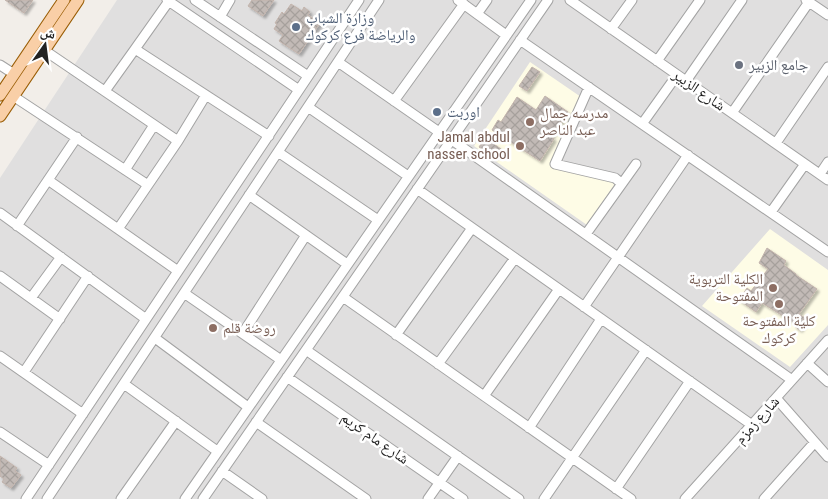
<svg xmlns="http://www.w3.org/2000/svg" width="828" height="499" font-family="'Roboto Condensed','Noto Naskh Arabic',sans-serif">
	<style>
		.residential { fill: #e0dfdf }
		.education { fill: #fefce6 }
		.building { fill: url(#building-cross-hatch); stroke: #c3b4ac; filter: url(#shadow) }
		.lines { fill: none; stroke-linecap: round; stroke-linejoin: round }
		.minor-casing { stroke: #a3a3a3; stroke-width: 11 }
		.major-casing { stroke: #9a5e06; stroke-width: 13 }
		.minor { stroke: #fff; stroke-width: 9 }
		.major { stroke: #f9cfa7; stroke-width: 11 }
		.service-dot { fill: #5c6f8a; stroke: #fff; stroke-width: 2 }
		.worship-dot { fill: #6b7280; stroke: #fff; stroke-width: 2 }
		.education-dot { fill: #8d6e63; stroke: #fff; stroke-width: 2 }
		.labels { text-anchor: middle; stroke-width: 5; stroke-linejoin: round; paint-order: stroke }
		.service-label { font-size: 15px; fill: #4e5e75; stroke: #fff; text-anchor: start }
		.worship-label { font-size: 15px; fill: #5b616d; stroke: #fff; text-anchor: start }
		.street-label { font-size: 15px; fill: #222; stroke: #fff }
		.education-label { font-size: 15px; fill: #785e54; stroke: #fff; text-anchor: start }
	</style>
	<defs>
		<pattern id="building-cross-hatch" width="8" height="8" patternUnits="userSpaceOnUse" patternTransform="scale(1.25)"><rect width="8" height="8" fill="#c2bab6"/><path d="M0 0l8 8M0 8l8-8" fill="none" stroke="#a6a09c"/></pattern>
		<filter id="shadow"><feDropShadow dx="2.5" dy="2.5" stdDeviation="1" flood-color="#0004"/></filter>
	</defs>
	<rect width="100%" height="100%" fill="#f2eee9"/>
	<path class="residential" d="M117,0H828V499H0V178Z"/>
	<path class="education" d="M530,62L581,97L550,166L616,182L587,225L474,146Z
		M770,229L828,270V325L790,367L702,306Z"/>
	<path class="building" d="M5,0H33L24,13Z
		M252,0H274L263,16L248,6Z
		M291,4L302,11L304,7L310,12L308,15L320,23L299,54L279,41L283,35L274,29L277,24L275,23L282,12L284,14Z
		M532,67L540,72L527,91L519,86Z
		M545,96L568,112L551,137L554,139L540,161L492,130L498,120L501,122L517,97L536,110Z
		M485,138L501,149L494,158L479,147Z
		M767,248L786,261L784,265L796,274V275L817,289L799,314L805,318L803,320L805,322L800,330L794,326L796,324L762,303L756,312L739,300L747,288L751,291L768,269L759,263Z
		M0,456L17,468L15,471L21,475L11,488L2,482L4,479L0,476Z"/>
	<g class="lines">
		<defs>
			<path id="minor" d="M167,0L299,90
				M195,0L308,76
				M458,0L506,35
				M570,0L828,180
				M806,0L828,15
				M477,14L487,0
				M220,17L230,0
				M611,29L632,0
				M520,40L828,252
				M135,49L169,1
				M44,50L178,141
				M657,61L700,0
				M338,62L439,132
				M0,65L14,74
				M686,81L742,0
				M589,87L555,164L615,178L621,183
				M105,91L135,49L269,136
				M13,96L148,185
				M394,101L464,4
				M308,107L408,176
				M732,113L809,2
				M642,124L677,75
				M452,140L792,380
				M776,143L828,67
				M278,152L378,220
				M125,170L154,125
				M820,174L828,162
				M48,180L178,271
				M417,189L752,425
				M249,195L347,264
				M771,212L805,164
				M0,213L146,319
				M17,226L77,137
				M118,229L178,141L206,95
				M586,234L636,164
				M0,276L60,319
				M184,293L281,360
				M343,297L631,499
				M31,298L61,257
				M584,307L688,155
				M243,333L306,235
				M396,335L472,228
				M155,338L248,407
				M306,350L519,499
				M0,356L83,414
				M807,363L828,382
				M438,364L515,258
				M24,372L88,276
				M287,377L463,499
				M124,384L217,451
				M484,396L559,289
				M776,398L828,457
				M256,422L366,499
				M529,428L601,319
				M0,432L49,465
				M222,471L262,499
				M616,489L690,381
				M26,499L359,0
				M47,499L379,0
				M121,499L176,421
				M185,499L531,0
				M203,499L548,0
				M428,499L458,456
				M544,499L646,350
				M685,499L828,340
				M764,499L815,442"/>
			<path id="major" d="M0,95L64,0
				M0,116L78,0"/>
		</defs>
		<use href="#minor" class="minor-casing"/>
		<use href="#major" class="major-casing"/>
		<use href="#minor" class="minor"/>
		<use href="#major" class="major"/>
	</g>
	<g class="service-dot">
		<circle cx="296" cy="27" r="5"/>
		<circle cx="437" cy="112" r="5"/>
	</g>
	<circle class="worship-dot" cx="739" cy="65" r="5"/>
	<g class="education-dot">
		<circle cx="530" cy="122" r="5"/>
		<circle cx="520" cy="146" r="5"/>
		<circle cx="773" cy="288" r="5"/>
		<circle cx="779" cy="304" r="5"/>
		<circle cx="213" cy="328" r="5"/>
	</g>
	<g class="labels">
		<g class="service-label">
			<text x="306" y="23">وزارة الشباب<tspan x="306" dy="17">والرياضة فرع كركوك</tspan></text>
			<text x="447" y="117">اوربت</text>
		</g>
		<g class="worship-label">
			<text x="749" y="70">جامع الزبير</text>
		</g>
		<g class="street-label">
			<text transform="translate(699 90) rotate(35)" y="5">شارع الزبير</text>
			<text transform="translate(757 420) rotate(-48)" y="5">شارع زمزم</text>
			<text transform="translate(375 438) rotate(35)" y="5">شارع مام كريم</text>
		</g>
		<g class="education-label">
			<text x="540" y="118">مدرسه جمال<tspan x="540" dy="17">عبد الناصر</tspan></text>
			<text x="510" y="142" text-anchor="end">Jamal abdul<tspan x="510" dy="17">nasser school</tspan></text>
			<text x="763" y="284" text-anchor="end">الكلية التربوية<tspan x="763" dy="17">المفتوحة</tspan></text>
			<text x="779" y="326" text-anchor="middle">كلية المفتوحة<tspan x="779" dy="17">كركوك</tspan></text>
			<text x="223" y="333">روضة قلم</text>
		</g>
	</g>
	<g transform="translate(45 45) rotate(14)" stroke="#ffffff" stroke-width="4" paint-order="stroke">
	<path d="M0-4L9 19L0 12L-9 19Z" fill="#222222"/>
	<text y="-8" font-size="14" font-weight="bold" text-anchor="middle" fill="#222222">ش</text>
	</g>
</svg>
